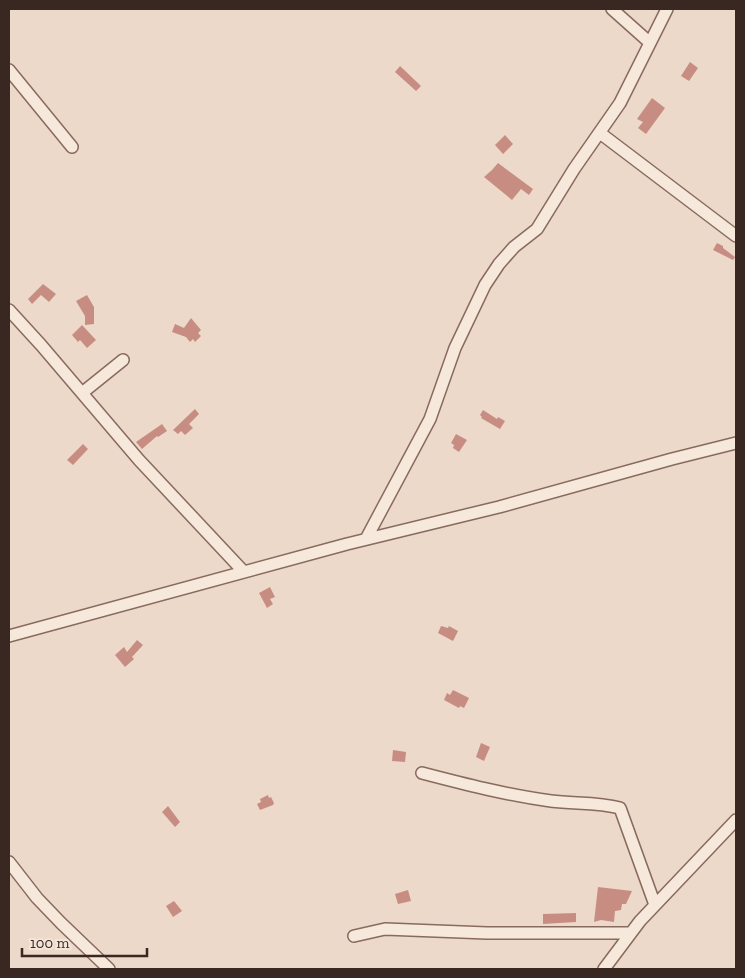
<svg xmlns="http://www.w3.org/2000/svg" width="745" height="978" font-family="'Zilla Slab',serif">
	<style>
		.building { fill: #c88d82 }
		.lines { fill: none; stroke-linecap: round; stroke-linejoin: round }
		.minor-casing { stroke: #886a5f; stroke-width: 14 }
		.minor { stroke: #f7e8dc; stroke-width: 11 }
	</style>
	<rect width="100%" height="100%" fill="#ecd9c9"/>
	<path class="building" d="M690,62L698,68L689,81L681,76Z
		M400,66L421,86L416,91L395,72Z
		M652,98L665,108L646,134L638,128L643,122L637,119Z
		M505,135L513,144L503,154L495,145Z
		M498,163L533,189L529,195L521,189L512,200L484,177L492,170Z
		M717,243L723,246V248L735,257L733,260L713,250Z
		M43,284L56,294L49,302L41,295L32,304L28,299Z
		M87,295L94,307V324L85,325V316L76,301Z
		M191,318L201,330L198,333L201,336L195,342L193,339L190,342L186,337L172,332L175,324L184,328Z
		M82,325L96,340L87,348L80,340L78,342L72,335Z
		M195,409L199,414L189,424L193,428L185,435L181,431L178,434L173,430Z
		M483,410L497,419L498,417L505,421L500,429L481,418L482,417L480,415Z
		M162,424L167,431L158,437L157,436L142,449L136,442Z
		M456,434L467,440L459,452L453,448L454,445L451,443Z
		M83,444L88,449L73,465L67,460Z
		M270,587L275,597L270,599L273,604L267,608L259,593Z
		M441,626L448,628L449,626L458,631L453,641L438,633Z
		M137,640L143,645L132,657L134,659L125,667L115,655L124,647L127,652Z
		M453,690L469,698L464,708L460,706L459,708L444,700L447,693L450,695Z
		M481,743L490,747L484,761L476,757Z
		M393,750L406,752L405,762L392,761Z
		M268,795L269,798L271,797L274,803L273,805L260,810L257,804L261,802L260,799Z
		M168,806L180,822L175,827L162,812Z
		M598,887L632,891L626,904H622L621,910L615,911L614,922L601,920L594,922Z
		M408,890L411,901L398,904L395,894Z
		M174,901L182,911L173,917L166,906Z
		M576,913V922L543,924V914Z"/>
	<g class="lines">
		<defs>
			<path id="minor" d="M612,9L649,42
				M9,70L72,147
				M600,133L736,236
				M9,310L41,345L139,460L244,572
				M82,393L123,360
				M366,539L430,419L455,348L485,285L499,264L514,247L537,229L574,169L620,103L667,9
				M9,636L347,544L499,507L672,459L736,443
				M422,773C464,784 507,795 551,801C574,804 597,802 620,808L655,905
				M9,862L37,898L61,923L109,969
				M354,936L385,929L487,933H631
				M604,969L640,921L736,820"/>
		</defs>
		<use href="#minor" class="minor-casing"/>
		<use href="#minor" class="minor"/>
	</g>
	<rect width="745" height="978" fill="none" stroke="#392721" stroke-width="20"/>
	<path d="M22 948v8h125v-8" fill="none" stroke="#392721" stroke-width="2.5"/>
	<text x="30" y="948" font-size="15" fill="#392721" stroke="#f4e5d9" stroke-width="4" paint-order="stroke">100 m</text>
</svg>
